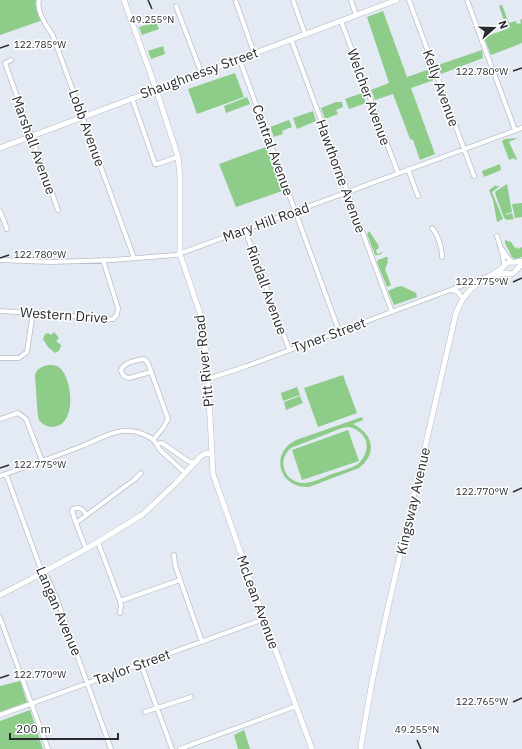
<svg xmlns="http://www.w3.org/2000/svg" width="522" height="749" font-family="'IBM Plex Sans',sans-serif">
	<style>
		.green { fill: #8dcc89; fill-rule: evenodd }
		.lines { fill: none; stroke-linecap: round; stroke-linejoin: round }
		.minor-casing { stroke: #b8bdc7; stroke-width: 5.5 }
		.major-casing { stroke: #b8bdc7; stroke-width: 6 }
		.minor { stroke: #fff; stroke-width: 4 }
		.major { stroke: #fff; stroke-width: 5 }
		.ticks { fill: none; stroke: #292b2f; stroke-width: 1.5 }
		.labels { text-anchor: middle; stroke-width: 3; stroke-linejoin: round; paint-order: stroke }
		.street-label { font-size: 14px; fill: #292b2f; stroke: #fff }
		.ticks-label { font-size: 10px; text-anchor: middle; fill: #292b2f; stroke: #fff; stroke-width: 3; stroke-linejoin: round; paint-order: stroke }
	</style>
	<rect width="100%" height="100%" fill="#e4eaf4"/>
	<path class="green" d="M0,0H36C34,6 39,15 43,20L0,35Z
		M502,5L509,23L516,21L517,24L521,23L520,20L522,19V43L491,55L484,37L507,29L499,6Z
		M383,11L407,77L430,69L434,80L411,88L435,154L420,160L413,140L410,139L393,94L375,100L371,90L389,83L367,17Z
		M156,22L159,29L142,35L139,27Z
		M163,46L165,54L151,59L148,51Z
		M482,50L483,58L441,74L438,65Z
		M235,73L244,97L197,114L188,89Z
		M362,93L366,103L349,109L345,99Z
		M247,97L250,104L226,113L224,106Z
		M336,102H342L343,107L336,110L338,114L325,119L321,108Z
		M313,111L316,121L297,129L293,118Z
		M289,120L292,127L282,131L283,134L274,137L270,127Z
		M518,138L509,142L517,159L515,160L514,158L509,160L502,141L505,139Z
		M266,147L282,191L236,207L219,164Z
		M500,164L501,170L484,177L482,171Z
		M507,184L512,212L506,214L507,215L512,213L514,219L507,220L504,218L495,193L496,191Z
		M496,185V186H500L492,192L503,219L497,222L493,200L489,190Z
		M522,203V217L515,218L512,204Z
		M369,231L379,246L378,249L376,250L377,254L383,252C382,254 377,256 375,255L367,234Z
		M505,240L511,242L515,248L517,247L518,249L522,247V257L515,259L512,257L505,243Z
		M386,257L389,258L387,259L388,262L385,269L391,285L387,287L377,262L378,260Z
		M402,286L416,293L417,297L394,305L388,291L397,287Z
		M54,332L59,338L56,341L61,345C60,350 59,351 55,353L48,347L43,339L45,334L48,333L51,335Z
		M49,365C53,365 57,365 60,368C73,380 77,427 52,427C47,427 42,424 39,420C37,416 36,384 35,377C35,369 42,366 49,365Z
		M343,375L357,413L318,427L304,388Z
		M297,387L300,395L283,401L281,393Z
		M300,396L303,403L286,410L284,402Z
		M362,417L363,420L353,424C373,434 378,453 359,468L309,487C279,489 269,453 296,440ZM349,427C369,432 372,451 358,464C350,469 341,471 332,474C319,479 303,489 290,478C287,476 285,472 284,468C282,460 285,453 291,448L342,428Z
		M348,430L359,461L302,480L292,450Z
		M20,681L27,702L0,712V686Z
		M30,710L43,749H0V721Z
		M244,730L250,749H238L234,735Z"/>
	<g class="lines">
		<defs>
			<path id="minor" d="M39,0C36,12 47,26 53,36L134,258
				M293,0L305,34
				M351,0L356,15
				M409,0L474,176
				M467,0L515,130
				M236,2L254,53
				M176,6L201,72
				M341,21L398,173
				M291,39L392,312
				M239,58L339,331
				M11,60L5,63L58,210
				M132,98L155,164H157L178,157
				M408,169L418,196
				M0,211L7,229
				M432,228C438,235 442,247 442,257
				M245,230L289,349
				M497,236C500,245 504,256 504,266
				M502,249L508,258L512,262
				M0,260L51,262L112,260L176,255L522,128
				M452,290L458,292L463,299
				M0,311L64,315L105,320L113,319L117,315L118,308L103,260
				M0,358H19L27,352L33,312
				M151,372L129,378C124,377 122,375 121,370C124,363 136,360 144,359L148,363L168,419L163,428L153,440
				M208,379L247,366L485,277
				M0,419L18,413L26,419L42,461
				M157,444L162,443L188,461L194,463
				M6,474L40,567L47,577L56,597L111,749
				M0,476C27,466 55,457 82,446C95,441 108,433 122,431C135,430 155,435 159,449L185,473
				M76,523L72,511L73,509C80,506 83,510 87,515
				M98,542L120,601L121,606L120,613
				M86,549L76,523L135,479L141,473
				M174,555L175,565L202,642
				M120,601L180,580
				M0,618L48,749
				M141,664L172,749
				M145,712L191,697
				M0,715L264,619
				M180,749L296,706"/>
			<path id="major" d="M124,0L156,89L178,157L180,176V254L203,322L208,379L213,474L264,619L312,749
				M0,148L397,0
				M494,274L496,275L505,273L512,274C516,272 517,267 522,265
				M0,595L31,579L47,570L86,549L142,515L175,484L200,457L204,454L211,453
				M361,749V745L372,682L386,616L456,313C466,287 479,283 500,270C503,268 504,265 507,263C510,261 513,263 516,262C517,262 521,261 522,261"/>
		</defs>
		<use href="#minor" class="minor-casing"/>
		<use href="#major" class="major-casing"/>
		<use href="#minor" class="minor"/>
		<use href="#major" class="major"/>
	</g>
	<path class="ticks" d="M148,0L152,9M0,48L9,45M513,71L522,68M0,258L9,255M513,282L522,278M0,468L9,465M513,492L522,488M0,678L9,675M513,702L522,698M417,740L421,749"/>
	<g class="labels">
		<g class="street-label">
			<text transform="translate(199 73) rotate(-20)" y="5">Shaughnessy Street</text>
			<text transform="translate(441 88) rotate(70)" y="5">Kelly Avenue</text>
			<text transform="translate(369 97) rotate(70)" y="5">Welcher Avenue</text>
			<text transform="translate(87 128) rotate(70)" y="5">Lobb Avenue</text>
			<text transform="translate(34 145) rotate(70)" y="5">Marshall Avenue</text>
			<text transform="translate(273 150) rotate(70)" y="5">Central Avenue</text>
			<text transform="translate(341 176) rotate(70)" y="5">Hawthorne Avenue</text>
			<text transform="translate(266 222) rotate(-20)" y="5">Mary Hill Road</text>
			<text transform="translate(267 290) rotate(70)" y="5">Rindall Avenue</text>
			<text transform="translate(64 315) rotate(4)" y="5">Western Drive</text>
			<text transform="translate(329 335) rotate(-20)" y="5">Tyner Street</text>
			<text transform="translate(204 361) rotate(-96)" y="5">Pitt River Road</text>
			<text transform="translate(413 501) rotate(-77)" y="5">Kingsway Avenue</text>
			<text transform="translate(258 602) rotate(70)" y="5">McLean Avenue</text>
			<text transform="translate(59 611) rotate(67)" y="5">Langan Avenue</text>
			<text transform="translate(132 667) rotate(-20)" y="5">Taylor Street</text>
		</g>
	</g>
	<g class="ticks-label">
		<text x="152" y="23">49.255°N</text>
		<text x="40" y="48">122.785°W</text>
		<text x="482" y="75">122.780°W</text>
		<text x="40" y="258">122.780°W</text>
		<text x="482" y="285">122.775°W</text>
		<text x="40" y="468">122.775°W</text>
		<text x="482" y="495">122.770°W</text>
		<text x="40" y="678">122.770°W</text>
		<text x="482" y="705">122.765°W</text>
		<text x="417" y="733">49.255°N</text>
	</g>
	<g transform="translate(494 28) rotate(70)" stroke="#ffffff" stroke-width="3" paint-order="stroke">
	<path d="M0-3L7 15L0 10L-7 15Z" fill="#292b2f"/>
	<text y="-6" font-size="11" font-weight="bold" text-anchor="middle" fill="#292b2f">N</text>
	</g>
	<path d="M10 733v6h108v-6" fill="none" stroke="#292b2f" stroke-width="2"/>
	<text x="16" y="733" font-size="12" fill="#292b2f" stroke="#ffffff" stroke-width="3" paint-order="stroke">200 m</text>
</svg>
